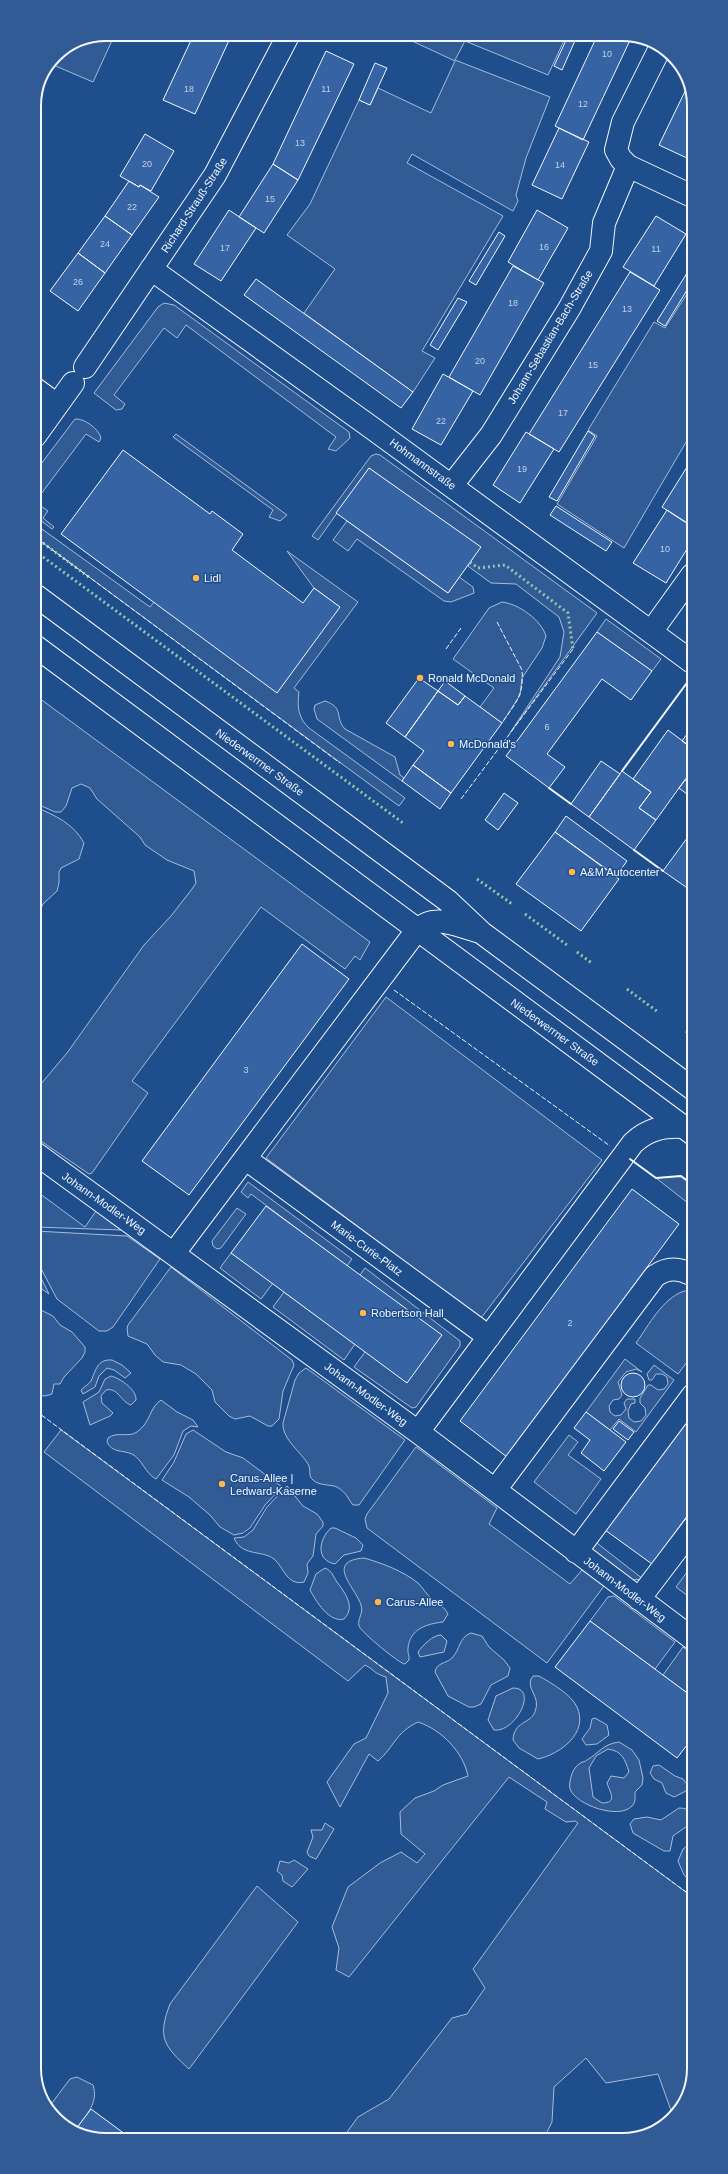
<svg xmlns="http://www.w3.org/2000/svg" width="728" height="2174" font-family="Arial,sans-serif">
	<style>
		.green { fill: #305b95; stroke: #a8bbd7; fill-rule: evenodd }
		.building { fill: #3563a3; stroke: #f2f6ff }
		.lines { fill: none; stroke-linecap: round; stroke-linejoin: round }
		.minor-casing { stroke: #f2f6ff; stroke-width: 24 }
		.major-casing { stroke: #f2f6ff; stroke-width: 24 }
		.minor { stroke: #1f4e8c; stroke-width: 22 }
		.major { stroke: #1f4e8c; stroke-width: 22 }
		.hedge { stroke: #97c8a6; stroke-width: 3; stroke-dasharray: 2 3; stroke-linecap: butt }
		.fence { stroke: #f2f6ff; stroke-width: 1; stroke-dasharray: 5 2; stroke-linecap: butt }
		.wall { stroke: #f2f6ff; stroke-width: 2 }
		.poi-dot { fill: #ffb74d; stroke: #1f4e8c; stroke-width: 1.5 }
		.labels { text-anchor: middle; stroke-width: 3; stroke-linejoin: round; paint-order: stroke }
		.number-label { font-size: 9px; fill: #c3d1e8 }
		.street-label { font-size: 11px; fill: #f2f6ff; stroke: #1f4e8c }
		.poi-label { font-size: 11px; fill: #f2f6ff; stroke: #1f4e8c; text-anchor: start }
		.rim { fill: none; stroke: #f2f6ff; stroke-width: 2 }
	</style>
	<rect width="100%" height="100%" fill="#1f4e8c"/>
	<path class="green" d="M106,34H115L93,82L51,64C61,43 85,38 106,34Z
		M397,34H567L548,75L465,41L455,60L550,97L526,158L516,195L518,201L513,211L412,154L407,163L503,216L422,351L435,358L413,392L304,313L335,269L287,235L310,204L359,100L370,105L378,88L431,113L455,61Z
		M692,286V432L624,548L557,504L597,436L588,430L654,322L665,328Z
		M164,303L174,305L349,432L350,438L336,451L328,449L336,437L186,325L177,338L164,328L114,395L125,404L122,409L116,410L94,393L158,307Z
		M75,419C84,418 99,429 101,438L99,442L86,434L35,502L48,511L43,518L54,527L52,529L35,516V472Z
		M176,434L276,507L287,515L280,521L269,517L273,510L173,437Z
		M376,454L380,455L597,613L510,733L560,657L564,632L559,617L516,584L491,583L468,566L480,547L369,468L318,540L312,536L371,456Z
		M347,521L448,593L459,577L473,587L474,593L451,602L444,601L357,539L348,551L333,540Z
		M35,524L150,607L154,602L340,607L314,588L287,551L358,602L294,688L299,692C297,706 298,718 309,728L405,798L399,806L35,537Z
		M502,602C519,604 541,620 546,636L542,648L522,678L520,695L502,723L480,707L494,688L453,659L489,608Z
		M606,619L661,659L652,671L597,632Z
		M35,695L370,942L360,960L355,956L345,969L261,907L132,1081L148,1093L92,1173L89,1174L35,1137V1091L67,1053L144,945L171,916L192,889L196,883L194,871L167,860L145,845L140,837L97,799L90,788L81,784L72,788L66,806L61,812H55L35,803Z
		M325,701C345,708 334,717 345,729L395,757L400,775L404,778L402,781L317,719L314,709L315,705Z
		M35,807C55,815 74,824 84,843L79,859L61,868L59,872V883L57,891L43,904L35,920Z
		M386,997L602,1160L481,1318L266,1158Z
		M681,1176L693,1185V1207L656,1178Z
		M248,1182L352,1259L347,1266L251,1194L248,1198L241,1192Z
		M35,1190L85,1227L96,1211L121,1230L35,1227Z
		M237,1208L246,1214L221,1248L217,1249L213,1246L212,1241Z
		M35,1231L127,1236L160,1259L113,1327L107,1331H99L57,1299L35,1257Z
		M231,1253L273,1283L261,1299L220,1268Z
		M35,1266L49,1294L35,1284Z
		M171,1267L292,1360L294,1365L283,1391L279,1419L272,1426H268L250,1416L235,1419L229,1416L215,1402L212,1390L196,1374L181,1365L163,1362L155,1355L147,1344L128,1336L127,1328L128,1325Z
		M365,1268L460,1341V1346L416,1407L412,1408L354,1367L365,1352L360,1275Z
		M684,1291H693V1354L678,1374L636,1343C649,1325 662,1299 684,1291Z
		M284,1292L355,1344L344,1360L273,1307Z
		M41,1310L53,1316L60,1325L72,1332L85,1347V1352L82,1358L64,1377L60,1384H54L52,1394L45,1396L36,1395V1315Z
		M625,1359L642,1372L636,1369L626,1372L618,1382L622,1395L619,1399L613,1400L609,1406L610,1412L615,1416L621,1415L626,1409L624,1403L627,1399H635V1403L631,1404L628,1411L629,1418L634,1422L641,1421L646,1415L645,1408L640,1403V1398L648,1385H651L658,1390L664,1389L668,1384L667,1377L662,1374H656L652,1380H649L647,1374L654,1365L674,1380L636,1432L619,1419L610,1430L586,1412Z
		M112,1360L122,1365L131,1373L125,1378L114,1370L107,1368L99,1376L95,1387L83,1394L81,1390C84,1387 89,1384 91,1381C96,1370 97,1359 112,1360Z
		M306,1368L405,1440L359,1505H353C347,1498 348,1494 337,1487C330,1484 319,1486 313,1480C308,1476 311,1471 309,1466C302,1452 282,1440 283,1423L295,1380L299,1373Z
		M111,1376C120,1378 137,1390 136,1400L131,1405C121,1402 118,1387 106,1390L101,1396L102,1403L113,1413L110,1416L90,1425L83,1402L99,1392L105,1379Z
		M161,1400L177,1412L193,1420L198,1427L191,1426L183,1431L174,1455L156,1479C145,1473 142,1459 132,1454C123,1450 112,1453 107,1442L108,1438C117,1431 128,1438 137,1432C151,1422 149,1408 161,1400Z
		M61,1430L694,1898V2069L679,2112L673,2116L658,2074L606,2083L586,2058L554,2087L552,2122L544,2138L342,2139L358,2117L389,2099L452,2018L467,2014L485,1988L473,1969L578,1823L575,1821L566,1822L545,1809L547,1802L509,1777L349,1977L336,1970L339,1948L332,1927L348,1887L380,1863L401,1852L417,1863L425,1854L401,1834L400,1812L415,1798L434,1791L443,1785L468,1776C463,1752 442,1730 418,1722C395,1733 395,1746 378,1761L369,1754L340,1807L327,1782L354,1744L366,1738L388,1693L386,1677C373,1673 375,1670 365,1665L348,1681L44,1452Z
		M193,1430L226,1452L243,1458L282,1487L265,1505L250,1528L243,1533L234,1535L220,1527L210,1515L189,1497L162,1480L174,1462L186,1434Z
		M569,1435L578,1442L568,1455L601,1479L576,1514L534,1482Z
		M416,1447L497,1508L489,1524L570,1584L582,1570L604,1586L547,1663L367,1528L365,1519L367,1514Z
		M287,1486L303,1506L317,1514L323,1522V1526L316,1534L313,1556L307,1564L308,1573L304,1582C288,1586 284,1569 276,1561C266,1549 242,1558 234,1538L244,1537L253,1530L267,1507Z
		M331,1528H335L356,1538L363,1545L361,1551L344,1555L335,1564C315,1560 319,1539 331,1528Z
		M593,1540L643,1579L632,1580L592,1553Z
		M364,1558C382,1563 403,1571 418,1583C423,1588 427,1595 432,1599C439,1605 444,1606 448,1614L443,1622C426,1624 410,1629 408,1648C407,1653 410,1656 409,1660L405,1664C401,1665 361,1632 359,1626C357,1619 364,1613 361,1605C356,1588 324,1561 364,1558Z
		M693,1564V1600L676,1587Z
		M325,1568C332,1571 333,1576 337,1582C345,1593 356,1607 344,1619C329,1623 316,1601 310,1590L316,1574Z
		M614,1596L675,1642L655,1669L590,1621L608,1597Z
		M471,1633L482,1636L489,1647L504,1660L510,1668L508,1676L491,1685L481,1704L474,1707H469L448,1696L435,1672C437,1662 446,1664 452,1658C460,1650 459,1637 471,1633Z
		M441,1635L447,1641L444,1652L420,1657L418,1652C423,1645 433,1635 441,1635Z
		M683,1647L693,1654L694,1698L663,1675Z
		M533,1676H539C551,1683 571,1694 577,1707C589,1733 560,1754 538,1759L519,1748L513,1740C514,1721 530,1724 535,1712C541,1696 527,1691 531,1679Z
		M513,1688C539,1688 515,1733 494,1730L488,1720L496,1696Z
		M595,1718L607,1725L609,1735L597,1744L586,1745L582,1739L590,1728L592,1719Z
		M619,1742L632,1750L639,1760L643,1778L642,1785L635,1792C635,1797 636,1802 632,1806C619,1820 576,1805 570,1789C569,1785 570,1781 571,1777C572,1772 575,1767 579,1764C581,1762 585,1762 587,1760C599,1753 603,1744 619,1742ZM608,1749C622,1751 625,1759 629,1772L624,1778L611,1776L607,1783C610,1792 618,1803 602,1803L593,1797L589,1768L596,1756Z
		M659,1765L675,1776L683,1779L688,1786L686,1791L674,1797L666,1793L662,1783L654,1779L650,1773L653,1766Z
		M679,1808C689,1808 693,1812 693,1822L673,1836L670,1851H664L633,1833L630,1824L634,1819L647,1817L661,1820Z
		M325,1823L334,1829L316,1859L309,1856L307,1852L313,1837L311,1830H322Z
		M694,1841V1884L684,1875L678,1861L683,1849Z
		M294,1860L308,1869L292,1887L283,1881L282,1875L277,1871L280,1861L289,1863Z
		M257,1886L298,1922L189,2069C164,2046 157,2038 170,2004Z
		M77,2077L93,2085C99,2103 86,2115 76,2129L59,2122L49,2107L70,2079Z"/>
	<path class="building" d="M194,34H232L195,114L163,100Z
		M569,34H578L562,70L554,66Z
		M598,34H627L632,36L583,140L555,126Z
		M326,51L354,64L298,180L273,164Z
		M375,63L387,68L370,105L359,100Z
		M689,83L692,87V154L689,159L659,145Z
		M559,128L589,142L562,199L532,185Z
		M145,134L174,151L151,191L140,185L139,187L120,176Z
		M273,164L298,180L264,233L239,217Z
		M129,181L139,187L140,185L159,197L132,235L105,216Z
		M229,210L256,228L221,281L194,264Z
		M537,210L568,228L538,280L508,262Z
		M105,216L132,235L105,273L78,253Z
		M656,216L686,234L654,286L623,267Z
		M499,232L505,236L476,285L469,281Z
		M78,253L105,273L78,311L50,291Z
		M692,265V282L665,326L657,321Z
		M513,266L544,283L480,395L449,377Z
		M630,272L660,290L559,452L529,434Z
		M256,279L413,392L401,408L244,295Z
		M458,298L467,302L438,350L430,345Z
		M443,374L473,391L441,445L412,429Z
		M588,431L595,436L557,501L549,497Z
		M526,432L554,449L520,503L493,485Z
		M123,450L210,514L212,511L243,534L232,550L303,603L314,588L340,607L277,693L61,534Z
		M692,459V524L691,526L662,507Z
		M369,468L481,547L448,593L336,513Z
		M556,506L612,542L606,551L550,515Z
		M667,510L692,526V541L666,583L633,563Z
		M597,632L652,671L631,700L602,679L547,754L565,767L549,788L506,756Z
		M419,678L438,691L405,737L386,723Z
		M445,681L465,696L458,705L438,691Z
		M438,691L458,705L465,696L502,723L451,793L413,765L424,751L405,737Z
		M692,727V748L682,741Z
		M668,730L692,748V770L656,820L639,808L651,792L633,779Z
		M601,761L620,774L589,817L571,804Z
		M413,765L451,793L440,809L402,781Z
		M622,771L651,792L639,808L656,820L634,850L589,817Z
		M685,780L692,785V798L679,788Z
		M504,793L518,803L498,830L485,820Z
		M566,816L627,861L616,876L555,832Z
		M693,830V892L663,871Z
		M555,832L619,879L581,931L516,884Z
		M302,944L349,979L189,1195L142,1161Z
		M632,1189L679,1224L507,1457L460,1421Z
		M266,1206L442,1335L407,1383L231,1253Z
		M621 1385a12 12 0 1 1 24 0a12 12 0 1 1-24 0Z
		M693,1411V1508L652,1564L605,1530Z
		M586,1412L626,1442L604,1471L581,1453L590,1440L574,1428Z
		M619,1421L634,1432L628,1440L613,1429Z
		M590,1621L694,1698V1736L677,1758L555,1667Z
		M91,2109L133,2140H101L76,2129Z"/>
	<g class="lines">
		<defs>
			<path id="minor" d="M660,48L623,122L616,150L621,159L628,166L692,196
				M151,269L372,428L692,662
				M85,367L215,175L289,34
				M34,388L57,405
				M35,436L73,383
				M452,485L491,435L569,309L601,251L604,223L628,166
				M651,632L692,575
				M35,1153L418,1432L693,1639
				M246,1159L489,1337
				M174,1253L417,930
				M418,1432L633,1143C648,1129 663,1126 683,1127
				M495,1490L655,1276C668,1267 679,1268 693,1275
				M576,1552L693,1395
				M639,1599L693,1528"/>
			<path id="major" d="M35,595L448,901L482,933L693,1089
				M35,646L693,1134
				M417,930C434,913 457,926 477,931"/>
		</defs>
		<use href="#minor" class="minor-casing"/>
		<use href="#major" class="major-casing"/>
		<use href="#minor" class="minor"/>
		<use href="#major" class="major"/>
		<path class="hedge" d="M35,537L90,578
			M35,551L403,823
			M470,562L478,568L505,565L568,613L573,649
			M477,879L512,904
			M525,914L567,945
			M577,952L593,964
			M627,989L658,1012
			M686,1031L693,1037"/>
		<path class="fence" d="M35,537L340,763
			M497,622L522,670C524,696 516,702 502,723
			M446,649L461,628
			M461,799L573,649
			M394,990L610,1146
			M36,1411L694,1898"/>
		<path class="wall" d="M622,771L689,680
			M549,788L571,804
			M634,850L663,871
			M630,1159L656,1178L681,1176L693,1185"/>
	</g>
	<g class="poi-dot">
		<circle cx="196" cy="578" r="4"/>
		<circle cx="420" cy="678" r="4"/>
		<circle cx="451" cy="744" r="4"/>
		<circle cx="572" cy="872" r="4"/>
		<circle cx="363" cy="1313" r="4"/>
		<circle cx="222" cy="1484" r="4"/>
		<circle cx="378" cy="1602" r="4"/>
	</g>
	<g class="labels">
		<g class="number-label">
			<text x="607" y="57">10</text>
			<text x="189" y="92">18</text>
			<text x="326" y="92">11</text>
			<text x="583" y="107">12</text>
			<text x="300" y="146">13</text>
			<text x="147" y="167">20</text>
			<text x="560" y="168">14</text>
			<text x="270" y="202">15</text>
			<text x="132" y="210">22</text>
			<text x="105" y="247">24</text>
			<text x="544" y="250">16</text>
			<text x="225" y="251">17</text>
			<text x="656" y="252">11</text>
			<text x="78" y="285">26</text>
			<text x="513" y="306">18</text>
			<text x="627" y="312">13</text>
			<text x="480" y="364">20</text>
			<text x="593" y="368">15</text>
			<text x="563" y="416">17</text>
			<text x="441" y="424">22</text>
			<text x="522" y="472">19</text>
			<text x="665" y="552">10</text>
			<text x="547" y="730">6</text>
			<text x="246" y="1073">3</text>
			<text x="570" y="1326">2</text>
		</g>
		<g class="street-label">
			<text transform="translate(194 205) rotate(-57)" y="4">Richard-Strauß-Straße</text>
			<text transform="translate(550 337) rotate(-59)" y="4">Johann-Sebastian-Bach-Straße</text>
			<text transform="translate(423 464) rotate(36)" y="4">Hohmannstraße</text>
			<text transform="translate(260 762) rotate(36)" y="4">Niederwerrner Straße</text>
			<text transform="translate(555 1032) rotate(36)" y="4">Niederwerrner Straße</text>
			<text transform="translate(104 1203) rotate(35)" y="4">Johann-Modler-Weg</text>
			<text transform="translate(367 1248) rotate(36)" y="4">Marie-Curie-Platz</text>
			<text transform="translate(366 1394) rotate(36)" y="4">Johann-Modler-Weg</text>
			<text transform="translate(625 1589) rotate(37)" y="4">Johann-Modler-Weg</text>
		</g>
		<g class="poi-label">
			<text x="204" y="582">Lidl</text>
			<text x="428" y="682">Ronald McDonald</text>
			<text x="459" y="748">McDonald's</text>
			<text x="580" y="876">A&amp;M Autocenter</text>
			<text x="371" y="1317">Robertson Hall</text>
			<text x="230" y="1482">Carus-Allee |<tspan x="230" dy="13">Ledward-Kaserne</tspan></text>
			<text x="386" y="1606">Carus-Allee</text>
		</g>
	</g>
	<path d="M0 0H728V2174H0ZM106 41H622A65 65 0 0 1 687 106V2068A65 65 0 0 1 622 2133H106A65 65 0 0 1 41 2068V106A65 65 0 0 1 106 41Z" fill="#305b95" fill-rule="evenodd"/>
	<path class="rim" d="M106 41H622A65 65 0 0 1 687 106V2068A65 65 0 0 1 622 2133H106A65 65 0 0 1 41 2068V106A65 65 0 0 1 106 41Z"/>
</svg>
